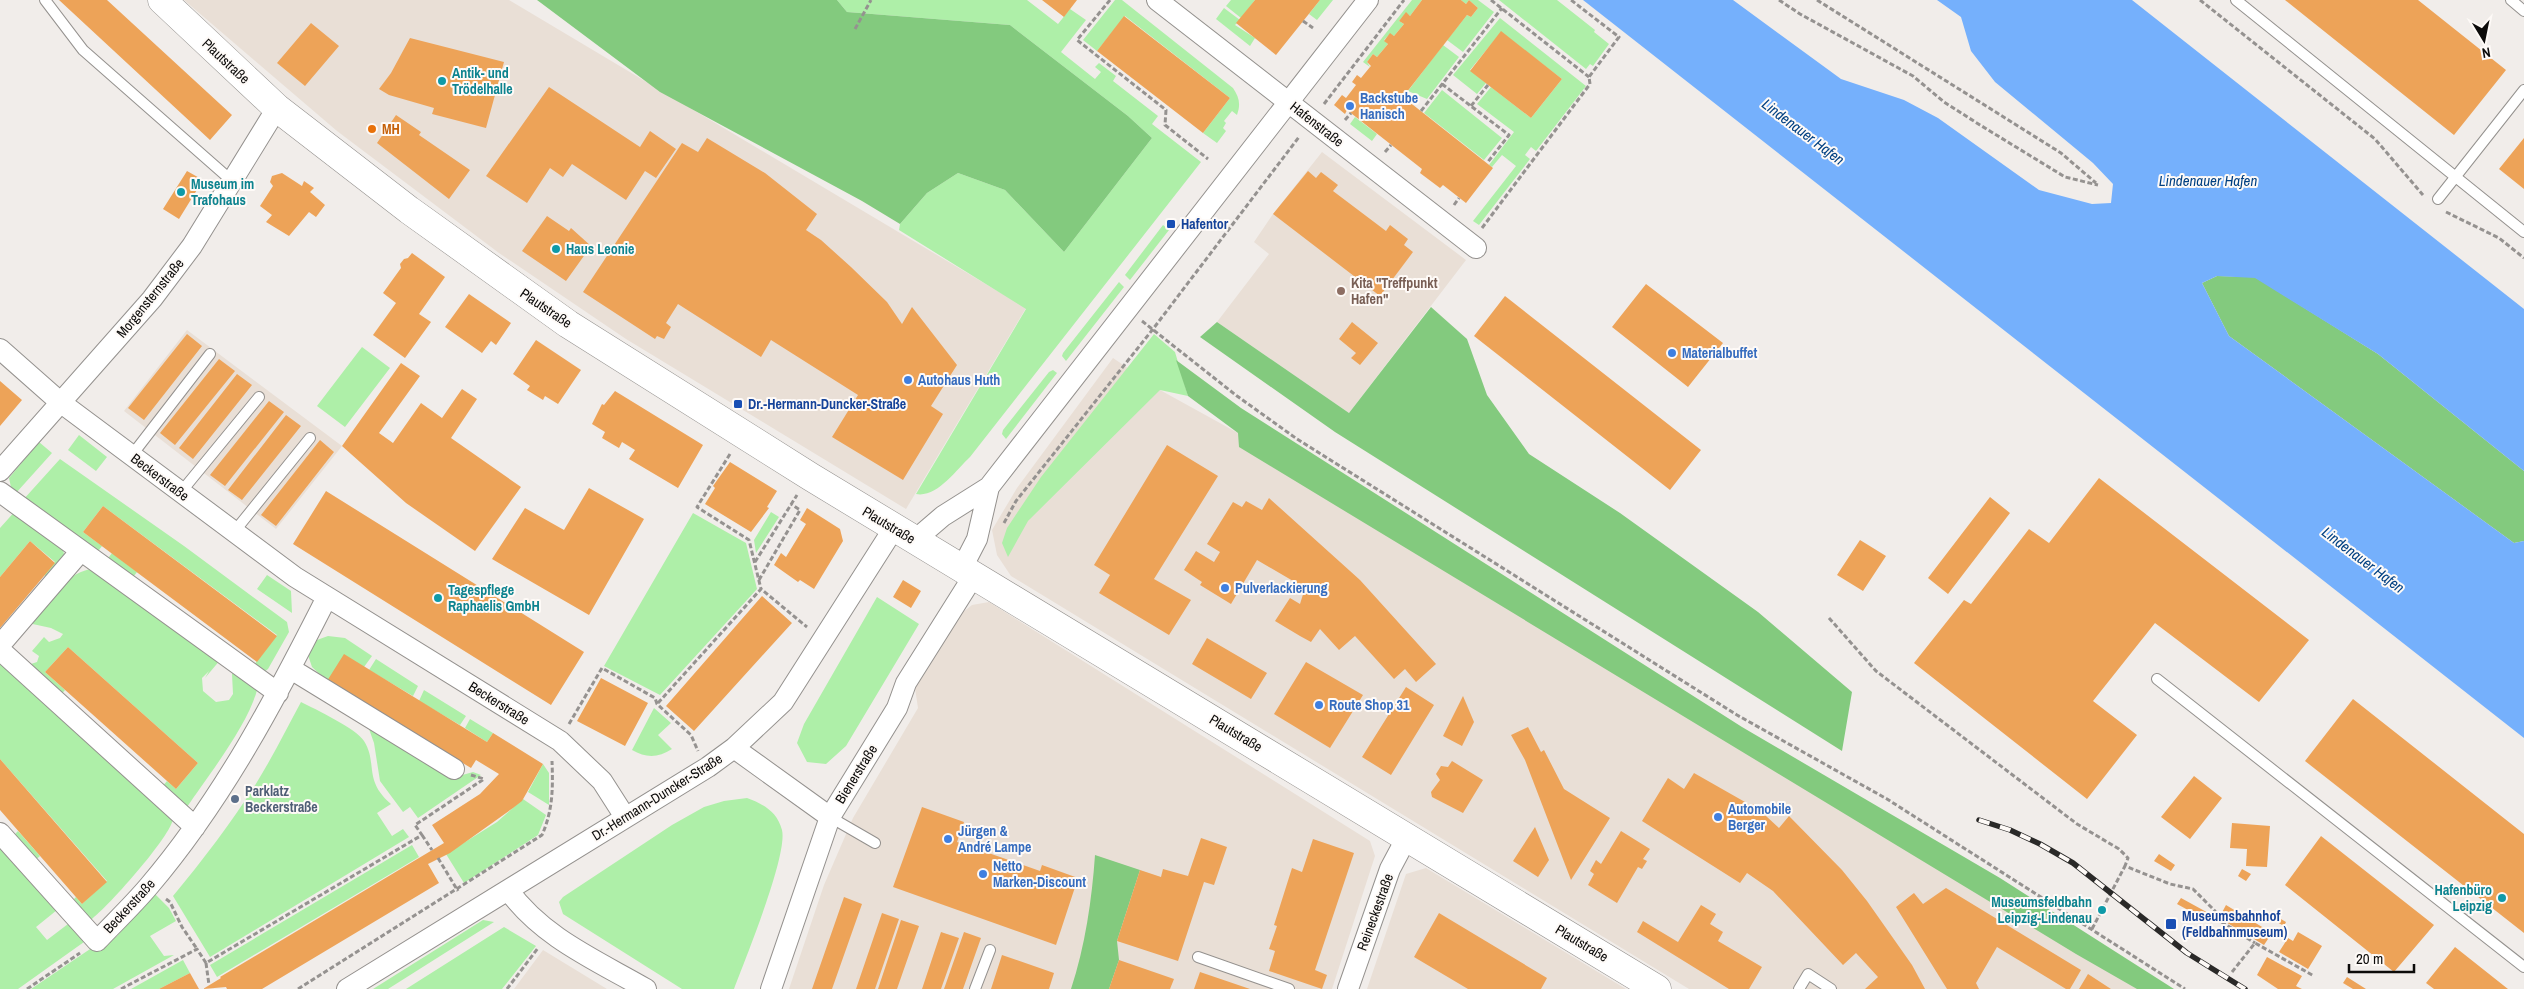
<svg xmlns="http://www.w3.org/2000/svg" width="2524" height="989" font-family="'Archivo Narrow',sans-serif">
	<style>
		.built { fill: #e9dfd6 }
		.green { fill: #aeefa8 }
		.forest { fill: #83ca7e }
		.water { fill: #75b0fc }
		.building { fill: #eda358 }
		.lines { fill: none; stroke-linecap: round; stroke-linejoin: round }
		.lane-casing { stroke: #94918e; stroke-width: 12 }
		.street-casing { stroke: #94918e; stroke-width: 22 }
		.secondary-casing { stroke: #94918e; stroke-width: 29 }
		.path { stroke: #959290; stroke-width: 3; stroke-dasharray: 5 2.5; stroke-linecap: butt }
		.lane { stroke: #fff; stroke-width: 10 }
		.street { stroke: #fff; stroke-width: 20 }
		.secondary { stroke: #fff; stroke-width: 28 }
		.rail-casing { stroke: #2a2928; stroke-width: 5.5 }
		.rail { stroke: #fefaf7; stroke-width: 4; stroke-dasharray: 11; stroke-linecap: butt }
		.culture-dot { fill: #0f9aa8; stroke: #fefaf7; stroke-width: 2 }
		.shop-dot { fill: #3f7fe0; stroke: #fefaf7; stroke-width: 2 }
		.food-dot { fill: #e8710a; stroke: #fefaf7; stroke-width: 2 }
		.transit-dot { fill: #1a4fb4; stroke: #fefaf7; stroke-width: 2 }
		.education-dot { fill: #8d6e63; stroke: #fefaf7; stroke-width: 2 }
		.service-dot { fill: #5c6f8a; stroke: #fefaf7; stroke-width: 2 }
		.labels { text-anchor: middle; stroke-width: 4; stroke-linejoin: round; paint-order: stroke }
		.street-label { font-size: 14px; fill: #0c0b0a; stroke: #fefaf7 }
		.culture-label { font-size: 14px; font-weight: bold; fill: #0d838f; stroke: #fefaf7; text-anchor: start }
		.shop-label { font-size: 14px; font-weight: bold; fill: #366cbe; stroke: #fefaf7; text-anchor: start }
		.food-label { font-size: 14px; font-weight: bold; fill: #c56008; stroke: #fefaf7; text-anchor: start }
		.transit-label { font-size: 14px; font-weight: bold; fill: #164399; stroke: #fefaf7; text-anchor: start }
		.education-label { font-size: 14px; font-weight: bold; fill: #785e54; stroke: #fefaf7; text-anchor: start }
		.service-label { font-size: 14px; font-weight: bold; fill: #4e5e75; stroke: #fefaf7; text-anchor: start }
		.water-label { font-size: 15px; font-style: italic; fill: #004082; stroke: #fefaf7 }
	</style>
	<rect width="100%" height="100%" fill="#f1edea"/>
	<path class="built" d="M184,0H509L1026,308L906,509L626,339L499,253L337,131Z
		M1322,152L1466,260L1349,413L1217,322L1269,254L1254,242L1273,214Z
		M187,330L342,446L276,529L124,411Z
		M1113,358L1160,390L1238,433L2140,989H1689L1011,576L997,555L992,530L1017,488Z
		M989,602L1370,841L1375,856L1332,989H789L824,885L853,818L918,708L915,688L953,620L972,605Z
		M1426,868L1626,989H1367L1406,874Z
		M543,950L607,989H514Z"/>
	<path class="green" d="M837,0H1027L1058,24L1070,9L1086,20L1061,52L1095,79L1101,72L1095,67L1099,63L1116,76L1113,81L1158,116L1152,124L1201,162L970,457C956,470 937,498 916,494L1026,309L899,230L900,224L927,193L958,173L1005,190L1064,252L1152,138L1128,116L1010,25L847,12Z
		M1115,0H1122L1233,88C1239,97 1241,104 1237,115L1232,111L1224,121L1226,123L1223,128L1226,131L1217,143L1203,133L1230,98L1125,16L1097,51L1083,40Z
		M1231,0H1255L1241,18L1226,6Z
		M1320,0H1333L1317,20L1309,14Z
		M1412,0H1422L1410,16L1406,13L1399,21L1404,24L1394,36L1390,34L1384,40L1388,44L1377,57L1373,54L1367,62L1370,67L1363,62Z
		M1461,0H1478L1494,12L1463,52L1447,40L1467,15L1471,17L1478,8L1469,0L1466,4Z
		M1499,0H1557L1595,30L1594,32L1609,44L1593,66L1590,64L1586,69Z
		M1224,8L1240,20L1235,25L1255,38L1250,46L1216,19Z
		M1500,18L1586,86L1536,151L1531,147L1525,155L1530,159L1479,225L1473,221L1516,166L1502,155L1492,167L1489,165L1514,132L1477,104L1491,87L1531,118L1562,79L1501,32L1470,70L1486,83L1477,94L1453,75Z
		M1443,45L1459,57L1427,99L1408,91Z
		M1442,90L1502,138L1484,160L1424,113Z
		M1355,117L1377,134L1372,141L1350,124Z
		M1163,225L1169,230L1130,280L1125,275Z
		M1119,282L1124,287L1066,361L1062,356L1063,353Z
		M1154,334L1175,352L1188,396L1160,390L1028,521L1008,557L1002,543L1007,528L1041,477Z
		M362,347L390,368L345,427L317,406Z
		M1053,370L1057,373L1006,439L1002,434L1003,430L1049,372Z
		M79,435L107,457L96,471L68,450Z
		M39,442L52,453L16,493L12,492L9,478Z
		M60,459L184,546L287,622L289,632L268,669L264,672L251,669L277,635L103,506L83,532L102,546L96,554L23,500Z
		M17,509L63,550L65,558L49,579L44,575L55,562L30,541L0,577V528Z
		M771,512L779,517L756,553L754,540Z
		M693,513L746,543L757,589L660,695L604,666Z
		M112,553L137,572L131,580L106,561Z
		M90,569L102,572L221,659L205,678L209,671L202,678L203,691L216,702L229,700L233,694L232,674L235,671L257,690C248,725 208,776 187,807L161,788L167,781L176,789L198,763L68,647L45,672L65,690L60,696L11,649L28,665L37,662L39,656L32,651L44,637L49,642L60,638L63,634L51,628L28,623C46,603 63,575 90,569Z
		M267,575L291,591L292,613L257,589Z
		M877,597L919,624L846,746L826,764L807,762L797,743L804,724Z
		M328,636L345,638L372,656L364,667L327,681L312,667L308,655L317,640Z
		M0,657L173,817C176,831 104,912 89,921L69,904L76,897L82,904L107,881L0,759Z
		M376,659L418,686L413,696L369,670Z
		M424,690L466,716L460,725L419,701Z
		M301,702C315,709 357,729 364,741C378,763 363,780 391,804L377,813L392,836L403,829L409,837L210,957L173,896C203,860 232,822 257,782C273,756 287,728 301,702Z
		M654,708L671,723L658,735L672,749C658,758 646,758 632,750Z
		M470,719L493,733L487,742L465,728Z
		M369,729L446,776H459L473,772L481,775L418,818L410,807L403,812L380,781L374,743Z
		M543,764L549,773V805L528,792Z
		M747,798C763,804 777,811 782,830C788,855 745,960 734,989H682L563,914L559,902L563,897L672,825L704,807L724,801Z
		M523,799L546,815L538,835L464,883L446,854L497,822Z
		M18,831L40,856L32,863L11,838Z
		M0,845L57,910L36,927L47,940L68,924L84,942L18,989H0Z
		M412,845L419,857L217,977L210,965Z
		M154,893L169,908L176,921L150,936L164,956L174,955L113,989H31L99,943L104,947L117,936Z
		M483,920L494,922L388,989H373Z
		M504,927L536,946L502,989H406Z
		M183,960L190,973L159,989H131Z"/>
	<path class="forest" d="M537,0H837L847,12L1010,25L1128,116L1152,138L1064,252L1005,190L958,173L927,193L900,224L862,201L660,92Z
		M2217,276L2255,277L2378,354L2524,471V541L2514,543L2229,336L2202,283Z
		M1431,307L1467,339L1487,395L1529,454L1620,513L1758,612L1852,692L1842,751L1335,432L1200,337L1217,322L1349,413Z
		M1176,360L1241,408L1742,727L2000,878L2174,989H2137L2076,954L1239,447L1238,433L1188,396Z
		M1095,855L1140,870L1117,941L1119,960L1109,989H1071C1085,947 1092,899 1095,855Z"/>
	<path class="water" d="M1583,0H1733L1841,79L1904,100L1938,118L2039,190L2092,204L2111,203L2113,184L2093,163L1995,82L1971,51L1961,17L1937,0H2132L2524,309V471L2378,354L2255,278L2217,276L2202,283L2229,336L2514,543L2524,541V738Z"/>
	<path class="building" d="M59,0H107L232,115L210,140Z
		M1042,0H1077L1064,17Z
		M1255,0H1320L1276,55L1236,23Z
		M1422,0H1461L1466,4L1469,0L1478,8L1471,17L1467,15L1403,97L1493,168L1466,203L1443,185L1440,188L1420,173L1422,169L1347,110L1345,114L1334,105L1342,95L1346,98L1356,85L1352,82L1357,75L1361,78L1370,67L1371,66L1367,62L1373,54L1377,57L1388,44L1384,41L1390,33L1394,36L1404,24L1399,21L1406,12L1410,16Z
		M2285,0H2418L2506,70L2454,135Z
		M1124,16L1230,98L1203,133L1097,51Z
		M311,23L339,46L305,86L277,63Z
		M1501,31L1562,79L1531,118L1470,71Z
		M410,38L504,62L486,128L432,114L434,108L389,95L379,89L391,73Z
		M549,87L640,147L650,131L676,149L656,178L645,171L626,200L572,164L563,177L550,168L527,203L486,176Z
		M396,115L421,132L419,135L470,170L449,199L377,143Z
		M707,138L765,173L817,214L806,230L821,240L851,267L887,302L902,324L912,307L957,365L931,406L943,414L903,480L832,437L858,395L771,340L761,357L678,304L666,323L671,327L664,339L657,336L655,339L583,292L682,143L698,152Z
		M2524,138V189L2499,169Z
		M187,171L203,180L179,219L163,209Z
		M1308,171L1316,178L1321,172L1338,185L1333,191L1386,231L1390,225L1408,239L1404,245L1413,252L1380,296L1273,214Z
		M282,173L302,186L304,181L314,188L310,192L325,205L316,217L309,212L289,236L266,222L272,215L260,206L273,186L270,182L272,176Z
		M547,216L569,231L571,228L591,246L566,281L522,251Z
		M412,253L445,277L419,314L431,322L405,358L373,335L396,303L383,293L401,268L400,264L404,259L408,258Z
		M1646,284L1723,343L1688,387L1612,327Z
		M469,294L511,323L496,345L491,341L482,353L445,327Z
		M1505,296L1701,450L1670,490L1474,336Z
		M1352,322L1378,343L1360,365L1351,358L1356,353L1339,339Z
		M187,334L202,346L144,420L128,408Z
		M536,340L581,370L558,404L545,396L543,400L527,390L530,386L513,374Z
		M219,359L235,371L175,445L160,433Z
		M401,363L420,376L379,433L393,443L421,403L442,418L462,389L477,399L451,438L521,487L475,551L406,503L342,446Z
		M237,374L252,385L193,459L179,448Z
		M0,381L22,400L0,426Z
		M615,391L703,445L678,488L629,459L635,450L622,442L619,448L602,438L605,432L592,424L602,404L604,405Z
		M269,401L284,412L225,486L210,475Z
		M286,415L301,426L242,500L228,490Z
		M320,440L334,452L276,526L261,515Z
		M1167,445L1218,476L1154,579L1191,600L1169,635L1099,593L1110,575L1094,565Z
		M730,462L777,491L767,507L769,508L751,532L705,504L715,488L713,486Z
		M2099,478L2309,640L2259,702L2155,623L2093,701L2137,735L2087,799L1914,663L1964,600L1971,604L2029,529L2049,543Z
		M589,488L644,519L589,615L492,559L525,508L564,530Z
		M326,491L584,652L551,705L293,544Z
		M1990,497L2010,513L1948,594L1928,578Z
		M1269,498L1360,580L1436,664L1416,682L1405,669L1394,679L1355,636L1339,650L1320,629L1311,642L1300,636L1275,621L1290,598L1300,604L1305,588L1257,560L1231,604L1200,585L1202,582L1184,570L1196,551L1214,562L1220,552L1207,544L1233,502L1242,507L1246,501L1262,510Z
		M103,506L277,636L257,662L83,532Z
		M807,508L840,529L843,541L814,589L800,580L798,582L774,565L781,553L786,557L806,524L800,520Z
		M1860,540L1886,556L1863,591L1837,575Z
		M30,541L55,563L0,628V577Z
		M903,580L921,591L911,608L893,597Z
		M762,596L792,623L694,731L666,706Z
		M1207,638L1267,673L1251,699L1192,664Z
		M68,647L198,763L176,789L45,672Z
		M344,654L487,742L493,733L543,764L522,801L513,808L450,853L428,864L439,883L262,989H227L226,987L203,989L221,978L220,977L444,843L432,825L480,794L499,774L476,760L471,768L327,681Z
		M1306,662L1363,695L1330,748L1274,714Z
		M601,678L648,703L625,746L577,721Z
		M1406,687L1434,705L1391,775L1362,757Z
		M1463,696L1474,722L1462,746L1443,736Z
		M2353,699L2524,834V933L2305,761Z
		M1528,727L1541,752L1544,750L1564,789L1610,818L1571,880L1525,760L1511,735Z
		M0,759L107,882L82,904L0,810Z
		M1452,761L1483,780L1463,813L1432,797L1431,792L1440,780L1436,774L1441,766L1448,767Z
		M1694,773L1752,806L1753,804L1779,828L1789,816L1842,870L1867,901L1912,965L1925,989H1865L1878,977L1856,953L1843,965L1773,891L1747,873L1740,883L1642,821L1668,778L1684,789Z
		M2194,776L2222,798L2190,839L2161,817Z
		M922,807L964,822L957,842L1040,871L1042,865L1078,878L1056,945L893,887Z
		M2232,823L2270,826L2267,867L2246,866L2247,849L2230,848Z
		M1535,827L1549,860L1538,877L1513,861Z
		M1621,831L1650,849L1643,859L1647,861L1642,869L1638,867L1617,903L1588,885L1594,874L1590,871L1596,860L1601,864Z
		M2321,836L2434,925L2394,972L2285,885Z
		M1201,838L1227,847L1214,885L1204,882L1178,961L1117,941L1140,870L1161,877L1163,869L1188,876Z
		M1313,839L1354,853L1315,970L1327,975L1322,989L1269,971L1275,951L1269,949L1277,926L1274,925L1292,868L1302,872Z
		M2159,854L2175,865L2171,871L2154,861Z
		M2242,869L2251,874L2246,881L2238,876Z
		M1946,888L2081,970L2070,989H2066L1997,947L1976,983L1979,989H1947L1896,907L1914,893L1923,904Z
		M844,897L862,904L832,989H812Z
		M2181,898L2212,915L2208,921L2177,904Z
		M1701,905L1716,914L1710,924L1723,932L1718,941L1762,967L1749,989H1729L1637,932L1643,921L1678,942Z
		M2226,905L2272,933L2264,945L2219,918Z
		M2269,912L2286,922L2284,926L2266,916Z
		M882,913L899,919L875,989H856Z
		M1439,913L1547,978L1541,989H1468L1414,957Z
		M901,920L919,926L897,989H878Z
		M941,932L959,938L941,989H922Z
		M964,932L981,938L963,989H944Z
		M2298,932L2322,946L2308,969L2279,952L2288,938L2293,941Z
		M2455,947L2508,989H2434L2426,983Z
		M1002,955L1054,973L1049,989H991Z
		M2267,957L2302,976L2296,986L2302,989H2278L2257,975Z
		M1119,960L1174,979L1170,989H1109Z
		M1200,972L1250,989H1194Z
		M190,973L199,989H159Z
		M2088,974L2111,989H2079Z
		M2347,977L2366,989H2353L2343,983Z"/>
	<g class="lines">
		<defs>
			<path id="lane" d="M45,0L83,50L232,181
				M2236,0L2524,232
				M2511,0L2524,11
				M2438,199L2524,90
				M132,455L210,354
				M181,492L259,397
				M234,532L310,438
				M2157,679L2524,967
				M830,817L875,843
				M1198,957L1289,989
				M975,989L990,950
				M1799,989L1808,974L1831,989"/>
			<path id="street" d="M1157,0L1476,248
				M0,349L60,402L295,577L560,741L602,781L625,817
				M0,471L152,299L192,246L277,108
				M0,492L278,693
				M915,540L943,516L989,487L1368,0
				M962,568L977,539L989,487
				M0,645L80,552
				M0,650L195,827
				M291,669L454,769
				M734,748L830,817
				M0,833L97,941C114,923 133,905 149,886C223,799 276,698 327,597
				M508,890C543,938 596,960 646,989
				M347,989L708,767L734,748L783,702L894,528
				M771,989L830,817L897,708L906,683L974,575
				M1348,989L1390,869L1407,837"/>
			<path id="secondary" d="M162,0L277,108L409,210L568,324L811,477L1657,989"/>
		</defs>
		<use href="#lane" class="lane-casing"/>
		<use href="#street" class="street-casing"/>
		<use href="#secondary" class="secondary-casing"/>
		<path class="path" d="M1110,0L1077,40L1166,110L1165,125L1208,159
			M1491,0L1589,77
			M1779,0L1800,14L1913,76L1944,102L1980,125L2065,177L2098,185
			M1817,0L2061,153L2096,183
			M2200,0L2375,139L2423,195
			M1303,21L1313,28
			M855,29L871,0
			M1442,84L1509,135L1487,163
			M1324,104L1404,0
			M1471,106L1488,85
			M1421,111L1502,8
			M1345,120L1351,113
			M1385,152L1391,145
			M1454,205L1459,198
			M2446,212L2499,238L2524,258
			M1482,228L1590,84L1589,77L1619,37L1571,0
			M1142,321L1237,396L1297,439L1737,715L1887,799L2185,989
			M730,454L697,507L749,540L761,589
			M1004,523L1016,501L1153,329L1299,137
			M755,562L797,495
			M759,580L800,510L791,504
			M1829,618L1876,671L2077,824L2119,849L2128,858L2125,866L2170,884L2193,889L2215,911L2217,919L2255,943
			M658,703L761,589L807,627
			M569,724L602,668L655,698L657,704L691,735L698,751
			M422,835L432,850
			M438,858L458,891
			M166,899L170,902L182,927L197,949
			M2092,929L2125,866
			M206,963L209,985
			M2232,972L2255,943L2314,976
			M27,989L80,953
			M121,989L197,949L206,963L422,835L415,825L484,779L471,775
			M298,989L542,835C553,810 553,788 552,761
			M507,989L538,948"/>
		<use href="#lane" class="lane"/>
		<use href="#street" class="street"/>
		<use href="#secondary" class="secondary"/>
		<defs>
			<path id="rail" d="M1979,820L2010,830L2040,844L2073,863L2187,953L2245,989"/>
		</defs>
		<use href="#rail" class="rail-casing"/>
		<use href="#rail" class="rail"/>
	</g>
	<g class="culture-dot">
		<circle cx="442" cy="81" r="5"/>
		<circle cx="181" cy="192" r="5"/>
		<circle cx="556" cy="249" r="5"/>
		<circle cx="438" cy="598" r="5"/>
		<circle cx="2502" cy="898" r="5"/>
		<circle cx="2102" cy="910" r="5"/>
	</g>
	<g class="shop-dot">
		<circle cx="1350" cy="106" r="5"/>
		<circle cx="1672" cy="353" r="5"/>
		<circle cx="908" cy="380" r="5"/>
		<circle cx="1225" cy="588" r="5"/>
		<circle cx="1319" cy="705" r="5"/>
		<circle cx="1718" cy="817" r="5"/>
		<circle cx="948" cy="839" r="5"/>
		<circle cx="983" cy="874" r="5"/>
	</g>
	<circle class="food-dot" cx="372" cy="129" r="5"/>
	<g class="transit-dot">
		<rect x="1166" y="219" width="10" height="10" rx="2.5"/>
		<rect x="733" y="399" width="10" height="10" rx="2.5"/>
		<rect x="2165" y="918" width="12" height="12" rx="2.5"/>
	</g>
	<circle class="education-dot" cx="1341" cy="291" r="5"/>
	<circle class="service-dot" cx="235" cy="799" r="5"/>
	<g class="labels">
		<g class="street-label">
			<text transform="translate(226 61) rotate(43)" y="5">Plautstraße</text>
			<text transform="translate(1317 124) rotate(38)" y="5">Hafenstraße</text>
			<text transform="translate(150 298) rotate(-51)" y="5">Morgensternstraße</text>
			<text transform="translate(546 308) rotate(34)" y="5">Plautstraße</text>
			<text transform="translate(160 477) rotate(37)" y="5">Beckerstraße</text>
			<text transform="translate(889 525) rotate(31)" y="5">Plautstraße</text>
			<text transform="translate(499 703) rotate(32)" y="5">Beckerstraße</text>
			<text transform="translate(1236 733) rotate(31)" y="5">Plautstraße</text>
			<text transform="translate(856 774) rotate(-58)" y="5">Bienerstraße</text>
			<text transform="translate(657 797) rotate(-32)" y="5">Dr.-Hermann-Duncker-Straße</text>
			<text transform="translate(129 906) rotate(-47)" y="5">Beckerstraße</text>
			<text transform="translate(1375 912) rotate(-70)" y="5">Reineckestraße</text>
			<text transform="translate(1582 943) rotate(31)" y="5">Plautstraße</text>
		</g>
		<g class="culture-label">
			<text x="452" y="78">Antik- und<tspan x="452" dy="16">Trödelhalle</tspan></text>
			<text x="191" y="189">Museum im<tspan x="191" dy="16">Trafohaus</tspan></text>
			<text x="566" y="254">Haus Leonie</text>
			<text x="448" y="595">Tagespflege<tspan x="448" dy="16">Raphaelis GmbH</tspan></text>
			<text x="2492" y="895" text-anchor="end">Hafenbüro<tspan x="2492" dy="16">Leipzig</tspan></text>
			<text x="2092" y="907" text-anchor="end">Museumsfeldbahn<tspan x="2092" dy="16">Leipzig-Lindenau</tspan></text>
		</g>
		<g class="shop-label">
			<text x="1360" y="103">Backstube<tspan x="1360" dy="16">Hanisch</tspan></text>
			<text x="1682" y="358">Materialbuffet</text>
			<text x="918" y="385">Autohaus Huth</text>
			<text x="1235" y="593">Pulverlackierung</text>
			<text x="1329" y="710">Route Shop 31</text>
			<text x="1728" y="814">Automobile<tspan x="1728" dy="16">Berger</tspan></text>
			<text x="958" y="836">Jürgen &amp;<tspan x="958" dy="16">André Lampe</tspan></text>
			<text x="993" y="871">Netto<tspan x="993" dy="16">Marken-Discount</tspan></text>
		</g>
		<g class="food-label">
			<text x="382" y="134">MH</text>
		</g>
		<g class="transit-label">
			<text x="1181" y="229">Hafentor</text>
			<text x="748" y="409">Dr.-Hermann-Duncker-Straße</text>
			<text x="2182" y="921">Museumsbahnhof<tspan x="2182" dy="16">(Feldbahnmuseum)</tspan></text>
		</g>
		<g class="education-label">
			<text x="1351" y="288">Kita "Treffpunkt<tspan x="1351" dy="16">Hafen"</tspan></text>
		</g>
		<g class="service-label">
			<text x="245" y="796">Parklatz<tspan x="245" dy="16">Beckerstraße</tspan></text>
		</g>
		<g class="water-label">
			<text transform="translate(1803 132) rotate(37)" y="5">Lindenauer Hafen</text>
			<text x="2208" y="186">Lindenauer Hafen</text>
			<text transform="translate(2363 560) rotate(37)" y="5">Lindenauer Hafen</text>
		</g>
	</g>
	<g transform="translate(2484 40) rotate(170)" stroke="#fefaf7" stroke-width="4" paint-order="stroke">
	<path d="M0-4L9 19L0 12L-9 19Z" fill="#0c0b0a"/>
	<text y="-8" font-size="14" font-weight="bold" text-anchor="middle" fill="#0c0b0a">N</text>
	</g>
	<path d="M2349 964v8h65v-8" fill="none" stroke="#0c0b0a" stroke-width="2.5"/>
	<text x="2356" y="964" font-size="15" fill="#0c0b0a" stroke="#fefaf7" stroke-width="4" paint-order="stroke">20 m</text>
</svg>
